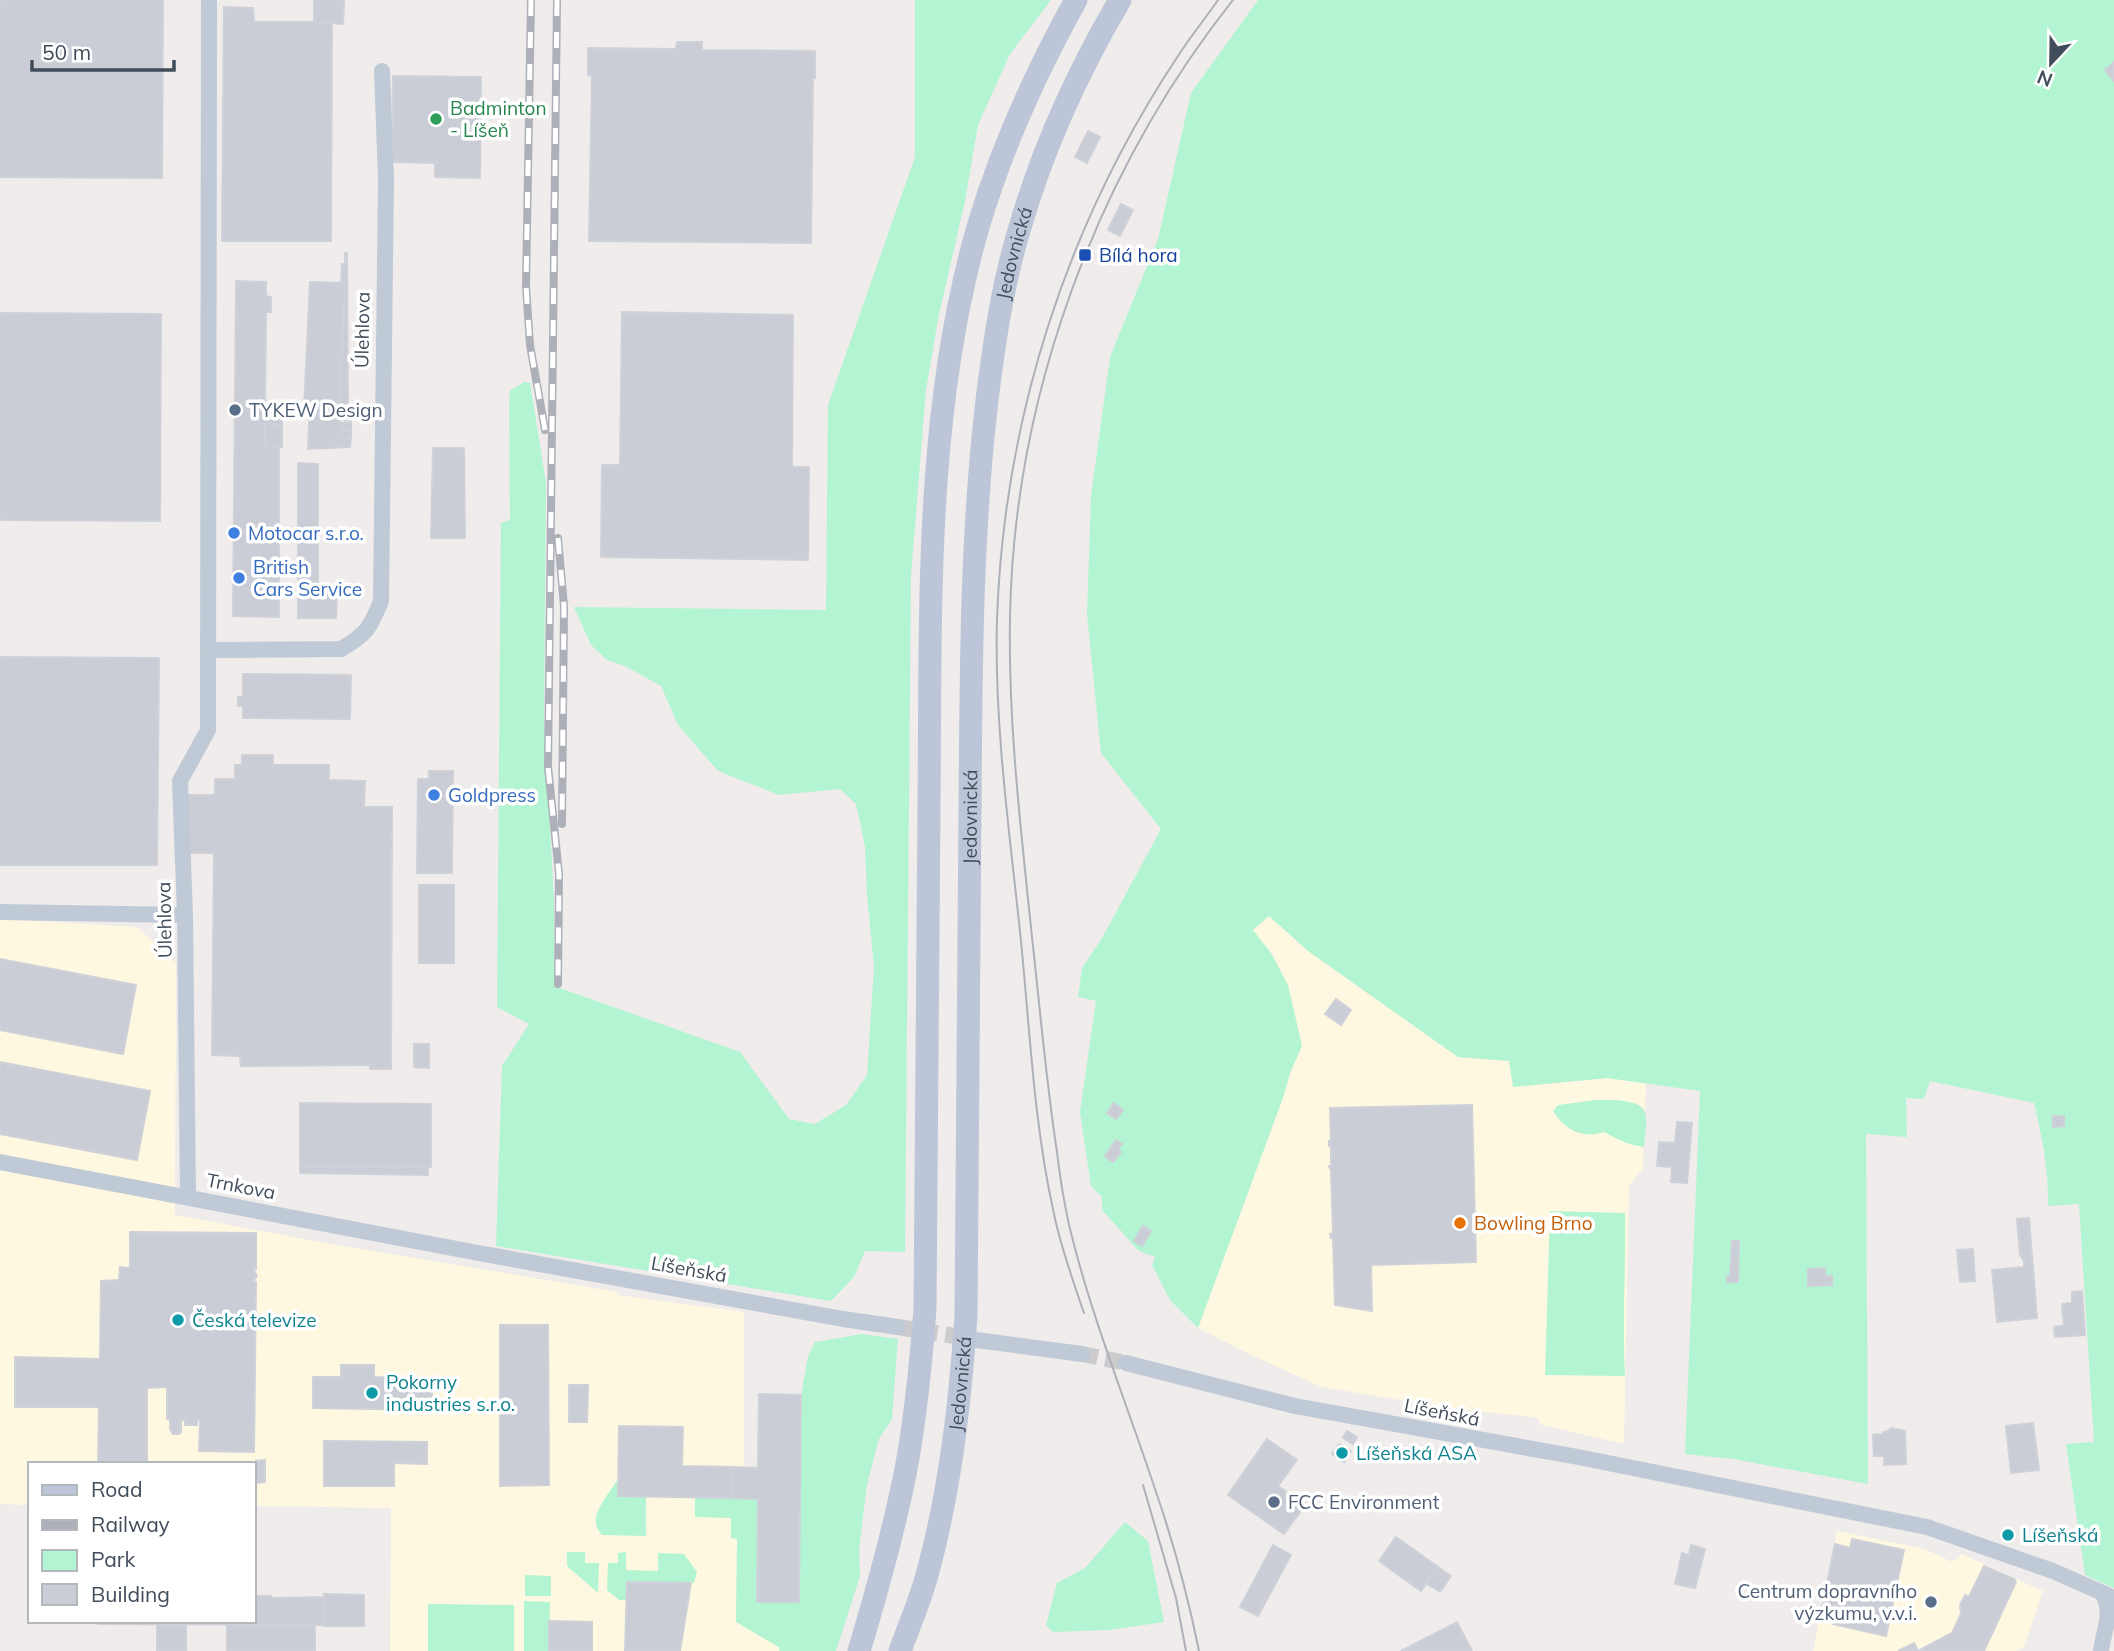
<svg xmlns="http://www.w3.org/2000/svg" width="2114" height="1651" font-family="Mulish,sans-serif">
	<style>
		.commercial { fill: #fef8e1 }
		.green { fill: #b3f4d3 }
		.building { fill: #cacdd5; stroke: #cfd1d9; stroke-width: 2 }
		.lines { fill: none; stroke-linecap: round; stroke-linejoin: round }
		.street-tunnel { stroke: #ccccce; stroke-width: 16; stroke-dasharray: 16 8; stroke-linecap: butt }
		.street { stroke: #c0c9d6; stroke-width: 16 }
		.secondary { stroke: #bcc6d8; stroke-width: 23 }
		.tram { stroke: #adb0b8; stroke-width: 2 }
		.rail-casing { stroke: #adb0b8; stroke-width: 8 }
		.rail { stroke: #fff; stroke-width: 5; stroke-dasharray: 16; stroke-linecap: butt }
		.leisure-dot { fill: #2e9e5b; stroke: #fff; stroke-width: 2.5 }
		.transit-dot { fill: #1a4fb4; stroke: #fff; stroke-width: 2.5 }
		.service-dot { fill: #5c6f8a; stroke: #fff; stroke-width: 2.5 }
		.shop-dot { fill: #3f7fe0; stroke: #fff; stroke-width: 2.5 }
		.food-dot { fill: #e8710a; stroke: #fff; stroke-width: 2.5 }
		.culture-dot { fill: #0f9aa8; stroke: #fff; stroke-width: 2.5 }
		.labels { text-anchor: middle; stroke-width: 7; stroke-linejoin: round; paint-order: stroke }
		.leisure-label { font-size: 19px; fill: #27864d; stroke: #fff; text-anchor: start }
		.street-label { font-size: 19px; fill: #424d5b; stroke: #fff }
		.transit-label { font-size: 19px; fill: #164399; stroke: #fff; text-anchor: start }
		.service-label { font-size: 19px; fill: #4e5e75; stroke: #fff; text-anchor: start }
		.shop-label { font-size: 19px; fill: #366cbe; stroke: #fff; text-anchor: start }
		.food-label { font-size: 19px; fill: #c56008; stroke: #fff; text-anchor: start }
		.culture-label { font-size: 19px; fill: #0d838f; stroke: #fff; text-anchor: start }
	</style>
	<rect width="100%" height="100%" fill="#efeceb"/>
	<path class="commercial" d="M1269,915L1308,951L1458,1057L1510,1061L1513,1087L1607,1078L1646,1083L1643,1168L1629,1186L1624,1444L1539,1424V1418L1442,1407L1322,1387L1249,1354L1198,1328L1284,1095L1290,1073L1302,1046L1288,985L1271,953L1252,930Z
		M0,919L137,927L176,963L175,1215L336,1245L617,1292V1295L744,1312V1468H732L731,1538H737L736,1621L797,1622L779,1651H390L391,1508L254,1506V1464H30V1505L0,1504Z
		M1837,1531L1925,1549L1952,1562L1962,1554L2043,1591L2024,1647L2015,1651H1813Z"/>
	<path class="green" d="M915,0H1051L1010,54L978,125L965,201L938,319L926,390L911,575L905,1252L865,1251L854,1277L831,1301L496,1246L502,1066L529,1024L497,1007L501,523L510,520L509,405L510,391L524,382L530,383L546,483L544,716L554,900V986L740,1052L789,1119L815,1124L846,1105L867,1075L874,967L867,895L865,847L856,804L840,789L779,795L718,771L678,725L661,686L625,666L607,660L591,645L574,607L826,610L828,405L915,157Z
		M1258,0H2114V1588L2085,1575L2066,1444L2094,1442L2079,1204L2048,1206C2049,1171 2042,1137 2034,1103L1930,1081L1924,1099L1906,1098L1907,1137L1866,1134L1868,1484L1733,1459L1685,1454L1700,1091L1607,1078L1513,1087L1509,1061L1458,1057L1308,951L1269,916L1253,930L1271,953L1288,985L1302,1046L1290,1073L1284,1095L1198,1328L1170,1300L1152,1265L1155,1257L1139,1251L1102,1210V1197L1091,1186L1080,1112L1096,1001L1078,997L1082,968L1102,938L1161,829L1101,753L1087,614L1091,496L1110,357L1158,239L1191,93Z
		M1596,1100C1608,1100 1640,1098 1645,1112C1648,1121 1645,1137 1644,1147C1628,1145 1617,1139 1604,1132C1582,1139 1565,1130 1553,1111L1558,1105Z
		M1550,1211L1625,1213C1626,1268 1622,1322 1625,1376L1545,1375Z
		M862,1334L898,1339L892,1419L879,1439L867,1484L859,1550L860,1576L836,1651H779L780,1648L736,1622L737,1539L731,1538V1518L695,1517V1497L758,1499L757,1602H799L801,1395L808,1356L815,1342Z
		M618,1479V1496L646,1497V1536L602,1535C585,1518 608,1496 618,1479Z
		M1125,1522L1148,1541L1164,1622L1109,1630L1053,1632L1046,1625L1057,1583L1085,1568Z
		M567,1552H585V1563H599L598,1593L567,1566Z
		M626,1552V1570L658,1571V1553L684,1554L697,1572L694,1583L628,1582L627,1600H619L607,1590L608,1563H618V1553Z
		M525,1575L551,1576V1596H525Z
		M524,1601L550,1602L549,1651H524Z
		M428,1604L514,1605V1651H428Z"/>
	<path class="building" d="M0,0H163L162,178L0,177Z
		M314,0H344L343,24L314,22Z
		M224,7L253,8L254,22H332L331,241H222Z
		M677,42H702V50L815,51V78H813L811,243L589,241L592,76L588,75V48L676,49Z
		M2114,62V81L2105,70Z
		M393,76L481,77L480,178L435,177V163L392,162Z
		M1088,131L1100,137L1087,163L1075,157Z
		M1121,204L1133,210L1120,236L1108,230Z
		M345,253H347L348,404H339L345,283H341L342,264H345Z
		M236,281L266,282V296L271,297V312H266L265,405H282V425L265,424V446L279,447V617L233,616Z
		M310,282L345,283L339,404L310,403V408H304Z
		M622,312L793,315L792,467H809L808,560L601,557L602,465H620Z
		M0,313L161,314L160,521L0,520Z
		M310,403L348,404V411H340V413L352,414L351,421L340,420V423H351V429L340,428L339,430L351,431V437L339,436V438H351L350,447L308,449Z
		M265,424L282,425V447L265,446Z
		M433,448H464L465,538H431Z
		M298,463L318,464V592H337L336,618H298Z
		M0,657L159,658L157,865H0Z
		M243,674L351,675L350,719L243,718V706H238V697H243Z
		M242,755H273V765H329V780L365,781L364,807H392L391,1069H370V1065H362L241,1066L240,1056L212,1055L214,853H188V795H215V779H235V765H242Z
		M429,771H453L452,873H417L418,779H429Z
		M419,885H454V963H419Z
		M0,959L136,985L123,1054L0,1030Z
		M1336,999L1351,1010L1341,1025L1325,1014Z
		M414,1044H429V1068L414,1067Z
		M0,1062L150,1091L137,1160L0,1134Z
		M300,1103L431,1104V1167H300Z
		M1114,1103L1123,1110L1116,1119L1107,1113Z
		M1472,1105L1476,1262L1371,1265L1372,1311L1335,1305L1333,1238H1331L1330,1234H1333L1331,1169H1330L1329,1166H1331V1147L1329,1146V1141H1331L1330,1108Z
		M2053,1116H2064V1126L2053,1127Z
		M1677,1122L1692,1123L1687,1183L1671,1182L1672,1167L1657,1166L1659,1142L1675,1143Z
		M1116,1140L1122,1144L1118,1149L1121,1152L1113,1162L1105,1156Z
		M300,1167H428V1175L300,1173Z
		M2029,1218L2037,1318L1997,1322L1992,1270L2024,1267V1261L2020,1255L2017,1219Z
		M1143,1226L1151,1231L1142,1246L1134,1241Z
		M130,1232L256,1233V1269H253L257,1276L253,1281L256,1282L254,1452L199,1451L200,1420H197V1425H185V1420H181V1432L179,1434H173L170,1429V1419H167V1387L147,1388V1464H98L99,1407H15V1357L100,1359L101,1281L119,1280L120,1267L130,1268Z
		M1732,1241H1739L1738,1282H1727V1276L1730,1277Z
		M1973,1249L1975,1281L1960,1282L1957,1250Z
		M1825,1268V1276H1832V1285L1808,1286V1269Z
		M2082,1291L2085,1335L2055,1337L2054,1327L2064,1326L2062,1304L2072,1303V1292Z
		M500,1325H548L549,1485L500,1486Z
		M341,1365H374V1377L432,1378V1410L313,1408V1377H341Z
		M569,1385H588L587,1422H569Z
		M759,1394L801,1395L799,1602H757L758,1499L731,1498L732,1467L758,1468Z
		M2033,1423L2039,1470L2011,1473L2006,1426Z
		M619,1426L683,1427L682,1466L732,1467L731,1498L618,1496Z
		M1891,1428L1905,1431L1906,1464L1884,1465V1456H1874L1873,1435L1883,1434V1432L1888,1431Z
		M1347,1431L1357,1437L1353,1444L1343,1438Z
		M1267,1439L1297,1460L1278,1486L1305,1505L1284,1534L1228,1495Z
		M324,1441L427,1442V1464L394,1463V1486H324Z
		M1339,1444L1351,1451L1344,1462L1332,1454Z
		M265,1460V1482L256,1483V1461Z
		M1396,1537L1438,1567L1421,1591L1379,1561Z
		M1852,1539L1904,1550L1886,1636L1833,1624L1835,1616L1821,1613L1835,1544L1850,1548Z
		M1273,1545L1291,1555L1258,1616L1240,1607Z
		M1691,1545L1705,1549L1695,1588L1675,1584L1682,1553L1689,1555Z
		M1984,1566L2014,1579L2016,1582L1984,1651H1898L1914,1643L1918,1651L1952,1633L1961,1614L1960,1605L1965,1595L1969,1597Z
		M1438,1567L1451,1576L1440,1592L1426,1583Z
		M627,1582L691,1583L680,1651H625Z
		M324,1594L364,1595V1626H324Z
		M254,1596H271V1598L324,1597V1625L98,1624V1621H254Z
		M549,1621L592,1622V1651H549Z
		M1457,1622L1472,1651H1401Z
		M186,1624V1651H157V1625Z
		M227,1625H315V1651H227Z"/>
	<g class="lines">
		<path class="street-tunnel" d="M898,1327L974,1339
			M1082,1354L1126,1363"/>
		<path class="street" d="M208,650L341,649C367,634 370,628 381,601L386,179L382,71
			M0,912L185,915
			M0,1162L473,1252L843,1319L898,1327
			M188,1197L185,915L180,781L208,730L209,0
			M976,1340L1082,1354
			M1126,1363L1295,1406L1578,1457L1927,1527L2053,1571L2114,1598
			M2101,1651C2104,1629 2113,1615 2103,1594"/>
		<g class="secondary">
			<path d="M859,1651C877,1591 894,1531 906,1469C916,1416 921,1362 925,1309C926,1141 928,974 929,806C931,613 924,415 978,227C1002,146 1035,74 1076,0"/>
			<path id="s1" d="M900,1651C909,1626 920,1601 927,1575C950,1492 960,1403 966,1316C967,1148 969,979 970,810C971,673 971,536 987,400C994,344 1002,288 1018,234C1041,153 1077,73 1120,0"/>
		</g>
		<path class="tram" d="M1084,1313C1073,1281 1061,1248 1054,1214C1034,1125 1030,1032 1021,941C1010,835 994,726 997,619C1004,418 1067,223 1178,56C1190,37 1205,19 1218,0
			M1143,1485L1176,1598L1186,1651
			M1199,1651C1188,1597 1174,1544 1156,1492C1127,1404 1092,1319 1070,1229C1064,1203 1060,1178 1057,1152C1046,1081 1040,1008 1032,937C1021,830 1008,724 1010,617C1014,396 1096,173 1233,0"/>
		<defs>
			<path id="rail" d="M531,0L526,286L530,345L545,430
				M557,0L548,767L559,874L558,984
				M558,538L564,606L562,824"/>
		</defs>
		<use href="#rail" class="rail-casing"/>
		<use href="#rail" class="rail"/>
	</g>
	<circle class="leisure-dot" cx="436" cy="119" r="7"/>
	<rect class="transit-dot" x="1078" y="248" width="14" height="14" rx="3.5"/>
	<g class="service-dot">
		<circle cx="235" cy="410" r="7"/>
		<circle cx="1274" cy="1502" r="7"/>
		<circle cx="1931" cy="1602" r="7"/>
	</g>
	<g class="shop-dot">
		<circle cx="234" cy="533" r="7"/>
		<circle cx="239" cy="578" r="7"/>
		<circle cx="434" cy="795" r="7"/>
	</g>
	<circle class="food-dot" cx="1460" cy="1223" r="7"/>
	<g class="culture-dot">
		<circle cx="178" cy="1320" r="7"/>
		<circle cx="372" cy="1393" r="7"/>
		<circle cx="1342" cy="1453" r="7"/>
		<circle cx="2008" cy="1535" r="7"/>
	</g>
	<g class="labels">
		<g class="leisure-label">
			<text x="450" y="115">Badminton<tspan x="450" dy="22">- Líšeň</tspan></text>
		</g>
		<g class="street-label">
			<text dy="7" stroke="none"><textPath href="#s1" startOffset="1409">Jedovnická</textPath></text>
			<text transform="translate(362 330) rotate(-89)" y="7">Úlehlova</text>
			<text dy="7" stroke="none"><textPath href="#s1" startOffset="842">Jedovnická</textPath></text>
			<text transform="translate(164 920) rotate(-91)" y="7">Úlehlova</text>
			<text transform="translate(241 1186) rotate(11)" y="7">Trnkova</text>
			<text transform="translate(689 1269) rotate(10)" y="7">Líšeňská</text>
			<text dy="7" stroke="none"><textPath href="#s1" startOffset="275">Jedovnická</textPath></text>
			<text transform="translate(1442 1412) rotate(11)" y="7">Líšeňská</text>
		</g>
		<g class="transit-label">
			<text x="1099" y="262">Bílá hora</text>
		</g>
		<g class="service-label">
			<text x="249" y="417">TYKEW Design</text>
			<text x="1288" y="1509">FCC Environment</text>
			<text x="1917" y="1598" text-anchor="end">Centrum dopravního<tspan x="1917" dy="22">výzkumu, v.v.i.</tspan></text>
		</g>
		<g class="shop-label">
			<text x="248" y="540">Motocar s.r.o.</text>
			<text x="253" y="574">British<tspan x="253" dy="22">Cars Service</tspan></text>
			<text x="448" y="802">Goldpress</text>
		</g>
		<g class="food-label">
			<text x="1474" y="1230">Bowling Brno</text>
		</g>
		<g class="culture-label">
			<text x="192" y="1327">Česká televize</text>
			<text x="386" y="1389">Pokorny<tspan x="386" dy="22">industries s.r.o.</tspan></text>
			<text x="1356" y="1460">Líšeňská ASA</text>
			<text x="2022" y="1542">Líšeňská</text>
		</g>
	</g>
	<rect x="28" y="1462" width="228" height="161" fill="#ffffff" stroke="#b3b8bd" stroke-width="2"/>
	<rect x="42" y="1485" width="35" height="10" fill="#bcc6d8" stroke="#b3b8bd" stroke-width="2"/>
	<text x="91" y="1497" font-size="21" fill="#424d5b">Road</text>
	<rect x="42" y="1520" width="35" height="10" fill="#adb0b8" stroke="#b3b8bd" stroke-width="2"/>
	<text x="91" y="1532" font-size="21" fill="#424d5b">Railway</text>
	<rect x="42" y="1550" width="35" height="21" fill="#b3f4d3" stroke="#b3b8bd" stroke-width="2"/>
	<text x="91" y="1567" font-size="21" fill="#424d5b">Park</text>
	<rect x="42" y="1584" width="35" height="21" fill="#cacdd5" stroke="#b3b8bd" stroke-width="2"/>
	<text x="91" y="1602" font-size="21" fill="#424d5b">Building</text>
	<g transform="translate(2051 63) rotate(202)" stroke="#ffffff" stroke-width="5" paint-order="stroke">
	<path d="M0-5L12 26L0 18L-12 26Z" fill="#424d5b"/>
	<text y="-10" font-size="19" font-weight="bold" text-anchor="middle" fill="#424d5b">N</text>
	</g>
	<path d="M32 60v10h142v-10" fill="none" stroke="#424d5b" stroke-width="3.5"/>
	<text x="42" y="60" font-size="21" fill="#424d5b" stroke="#ffffff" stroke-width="5" paint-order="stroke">50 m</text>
</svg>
